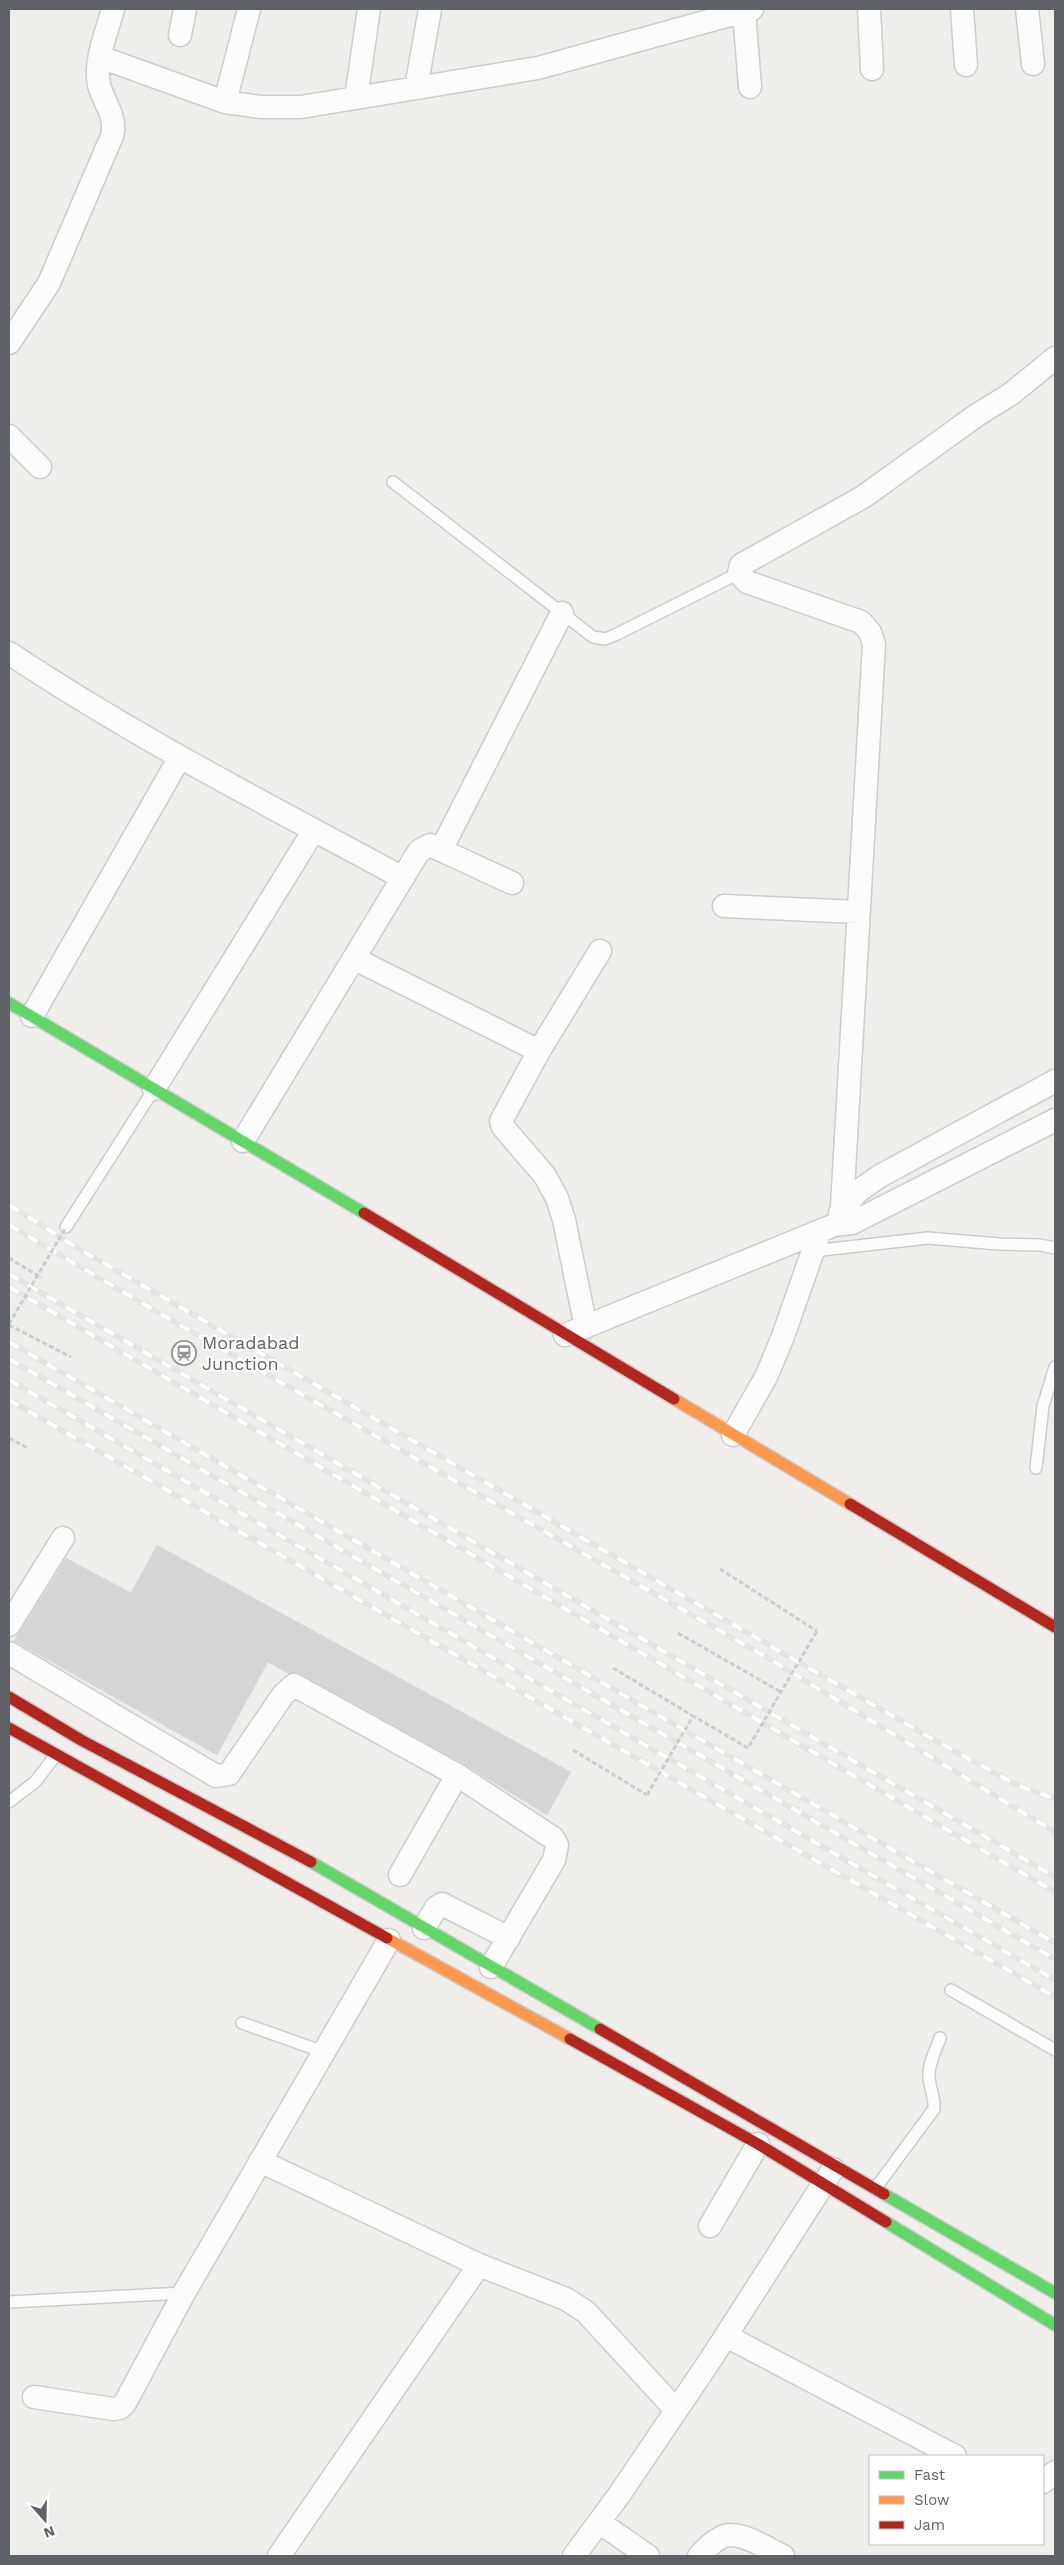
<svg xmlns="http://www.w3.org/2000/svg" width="1064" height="2565" font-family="'Work Sans',sans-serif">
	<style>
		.building { fill: #d6d5d3; stroke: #deddd9 }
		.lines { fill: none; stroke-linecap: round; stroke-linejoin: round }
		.lane-casing { stroke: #cbcccc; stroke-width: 14 }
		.street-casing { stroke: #cbcccc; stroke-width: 25 }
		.fast-casing { stroke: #cacacb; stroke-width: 14 }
		.slow-casing { stroke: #cacacb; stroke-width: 14 }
		.jam-casing { stroke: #cacacb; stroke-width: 14 }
		.path { stroke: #cacfcc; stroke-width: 3; stroke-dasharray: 5 2.5; stroke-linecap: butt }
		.lane { stroke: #fdfcfc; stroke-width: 11 }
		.street { stroke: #fdfcfc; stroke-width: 22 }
		.fast { stroke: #63d668; stroke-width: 11 }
		.slow { stroke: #ff974d; stroke-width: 11 }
		.jam { stroke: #b3261e; stroke-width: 11 }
		.rail-casing { stroke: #e4e4e4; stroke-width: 5.5 }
		.rail { stroke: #fff; stroke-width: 4; stroke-dasharray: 11; stroke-linecap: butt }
		.path-bridge { stroke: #cacfcc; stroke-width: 3; stroke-dasharray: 5 2.5; stroke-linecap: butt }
		.labels { text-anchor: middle; stroke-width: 4; stroke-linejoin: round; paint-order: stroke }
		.poi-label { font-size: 18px; fill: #5f6368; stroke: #fff; text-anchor: start }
	</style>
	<rect width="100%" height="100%" fill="#efeeea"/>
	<path class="building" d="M157,1545L571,1772L547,1815L463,1764L300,1674H289L268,1662L217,1755L14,1641L66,1558L131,1593Z"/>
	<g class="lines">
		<defs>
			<path id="lane" d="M393,482L593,637L605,639L615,635L739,573
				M66,1227L154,1089
				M813,1251L928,1238L999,1244L1040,1245L1055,1248
				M1036,1468L1043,1406L1055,1367
				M9,1802L35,1782L56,1755
				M951,1990L1055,2050
				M242,2023L324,2052
				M875,2189L934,2109C935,2098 930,2089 929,2077C928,2064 936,2050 940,2038
				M9,2302L184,2293"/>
			<path id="street" d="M869,9L872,69
				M962,9L966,65
				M1027,9L1033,64
				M744,11L750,87
				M180,35L185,9
				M100,57L225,102L261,107H301L538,68L752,9
				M416,88L430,9
				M356,98L369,9
				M225,102L249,9
				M9,343L49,283L112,136C117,115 104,104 99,85C94,60 107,32 113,9
				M9,436L40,467
				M9,653C135,737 270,806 403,878
				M441,850L562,613
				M724,906L858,912
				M355,959L539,1051
				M32,1016L180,757
				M154,1089L314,830
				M243,1141L419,851L430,845L512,883
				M842,1207L874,644L870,632L861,622L747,582L739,573L741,565L863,497L977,415L1011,394L1055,358
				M840,1213L857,1192L880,1176L1055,1081
				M586,1327L564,1220L557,1198L545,1176L503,1127L501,1121L539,1051L600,951
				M565,1335L820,1231L834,1225L852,1223L1055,1120
				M733,1435L766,1377L782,1339L820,1231
				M9,1625L63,1538
				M9,1653L216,1776L229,1774L283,1695L294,1685L457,1775
				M400,1875L457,1775L553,1838L557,1845L554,1860L491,1967
				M424,1928L436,1908L442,1904L509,1938
				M260,2161L479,2265L566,2299L586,2312L676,2410
				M710,2226L758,2144
				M726,2336L955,2456
				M34,2397L113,2409L120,2408L125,2403L184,2293L389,1940
				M1043,2482L1055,2472
				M599,2522L648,2556
				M279,2556L479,2265
				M574,2556L619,2495L711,2359L833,2169
				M699,2556C705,2550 712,2542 720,2538C737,2527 767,2549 783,2556"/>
			<path id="fast" d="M9,1003L364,1213
				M311,1862L600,2029
				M884,2194L1055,2293
				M886,2222L1055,2325"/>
			<path id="slow" d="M674,1399L850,1504
				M387,1938L570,2039"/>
			<path id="jam" d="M364,1213L674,1399
				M850,1504L1055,1627
				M9,1697L81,1740L311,1862
				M9,1728L387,1938
				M600,2029L884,2194
				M570,2039L758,2144L886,2222"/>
		</defs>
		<use href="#lane" class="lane-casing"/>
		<use href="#street" class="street-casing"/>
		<use href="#fast" class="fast-casing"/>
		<use href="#slow" class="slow-casing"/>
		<use href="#jam" class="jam-casing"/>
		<path class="path" d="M9,1258L42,1278
			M9,1325L71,1357
			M9,1438L28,1448
			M720,1569L817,1631
			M678,1633L781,1692
			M613,1668L693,1716
			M573,1750L647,1795"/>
		<use href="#lane" class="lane"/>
		<use href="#street" class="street"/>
		<use href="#fast" class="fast"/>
		<use href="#slow" class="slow"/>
		<use href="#jam" class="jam"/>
		<defs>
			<path id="rail" d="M9,1205L79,1249L929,1737L1017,1785L1055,1799
				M9,1225L183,1327L761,1654L1055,1832
				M9,1274L1055,1877
				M9,1287L1055,1892
				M9,1342L1055,1943
				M9,1359L1055,1959
				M9,1380L1055,1980
				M9,1400L1055,1997"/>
		</defs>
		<use href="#rail" class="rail-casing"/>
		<use href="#rail" class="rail"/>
		<path class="path-bridge" d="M9,1324L66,1227
			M647,1795L693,1716L748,1748L817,1631"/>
	</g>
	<defs>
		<symbol id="station-ring" viewBox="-11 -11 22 22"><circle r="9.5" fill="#fff" stroke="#919496" stroke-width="1.5"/><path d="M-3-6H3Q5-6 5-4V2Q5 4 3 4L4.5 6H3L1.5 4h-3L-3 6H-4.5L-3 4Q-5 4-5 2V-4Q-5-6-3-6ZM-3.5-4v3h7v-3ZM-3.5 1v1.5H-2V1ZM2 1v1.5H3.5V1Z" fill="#919496"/></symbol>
	</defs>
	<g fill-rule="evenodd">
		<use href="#station-ring" x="170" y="1339" width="28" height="28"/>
	</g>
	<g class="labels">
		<g class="poi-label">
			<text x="202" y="1349">Moradabad<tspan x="202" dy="21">Junction</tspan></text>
		</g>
	</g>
	<rect width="1064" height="2565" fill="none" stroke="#5f6368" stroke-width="20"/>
	<rect x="869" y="2455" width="175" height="90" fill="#ffffff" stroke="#bfc1c3"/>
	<rect x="879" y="2471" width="25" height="8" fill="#63d668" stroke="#bfc1c3"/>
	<text x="914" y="2480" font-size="15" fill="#5f6368">Fast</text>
	<rect x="879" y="2496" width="25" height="8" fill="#ff974d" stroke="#bfc1c3"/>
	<text x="914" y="2505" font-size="15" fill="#5f6368">Slow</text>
	<rect x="879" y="2521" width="25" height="8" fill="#b3261e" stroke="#bfc1c3"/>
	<text x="914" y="2530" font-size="15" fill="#5f6368">Jam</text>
	<g transform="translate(45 2520) rotate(160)" stroke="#ffffff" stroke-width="4" paint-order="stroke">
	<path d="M0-4L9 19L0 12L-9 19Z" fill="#5f6368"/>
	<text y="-8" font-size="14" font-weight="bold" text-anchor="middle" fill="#5f6368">N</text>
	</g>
</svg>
